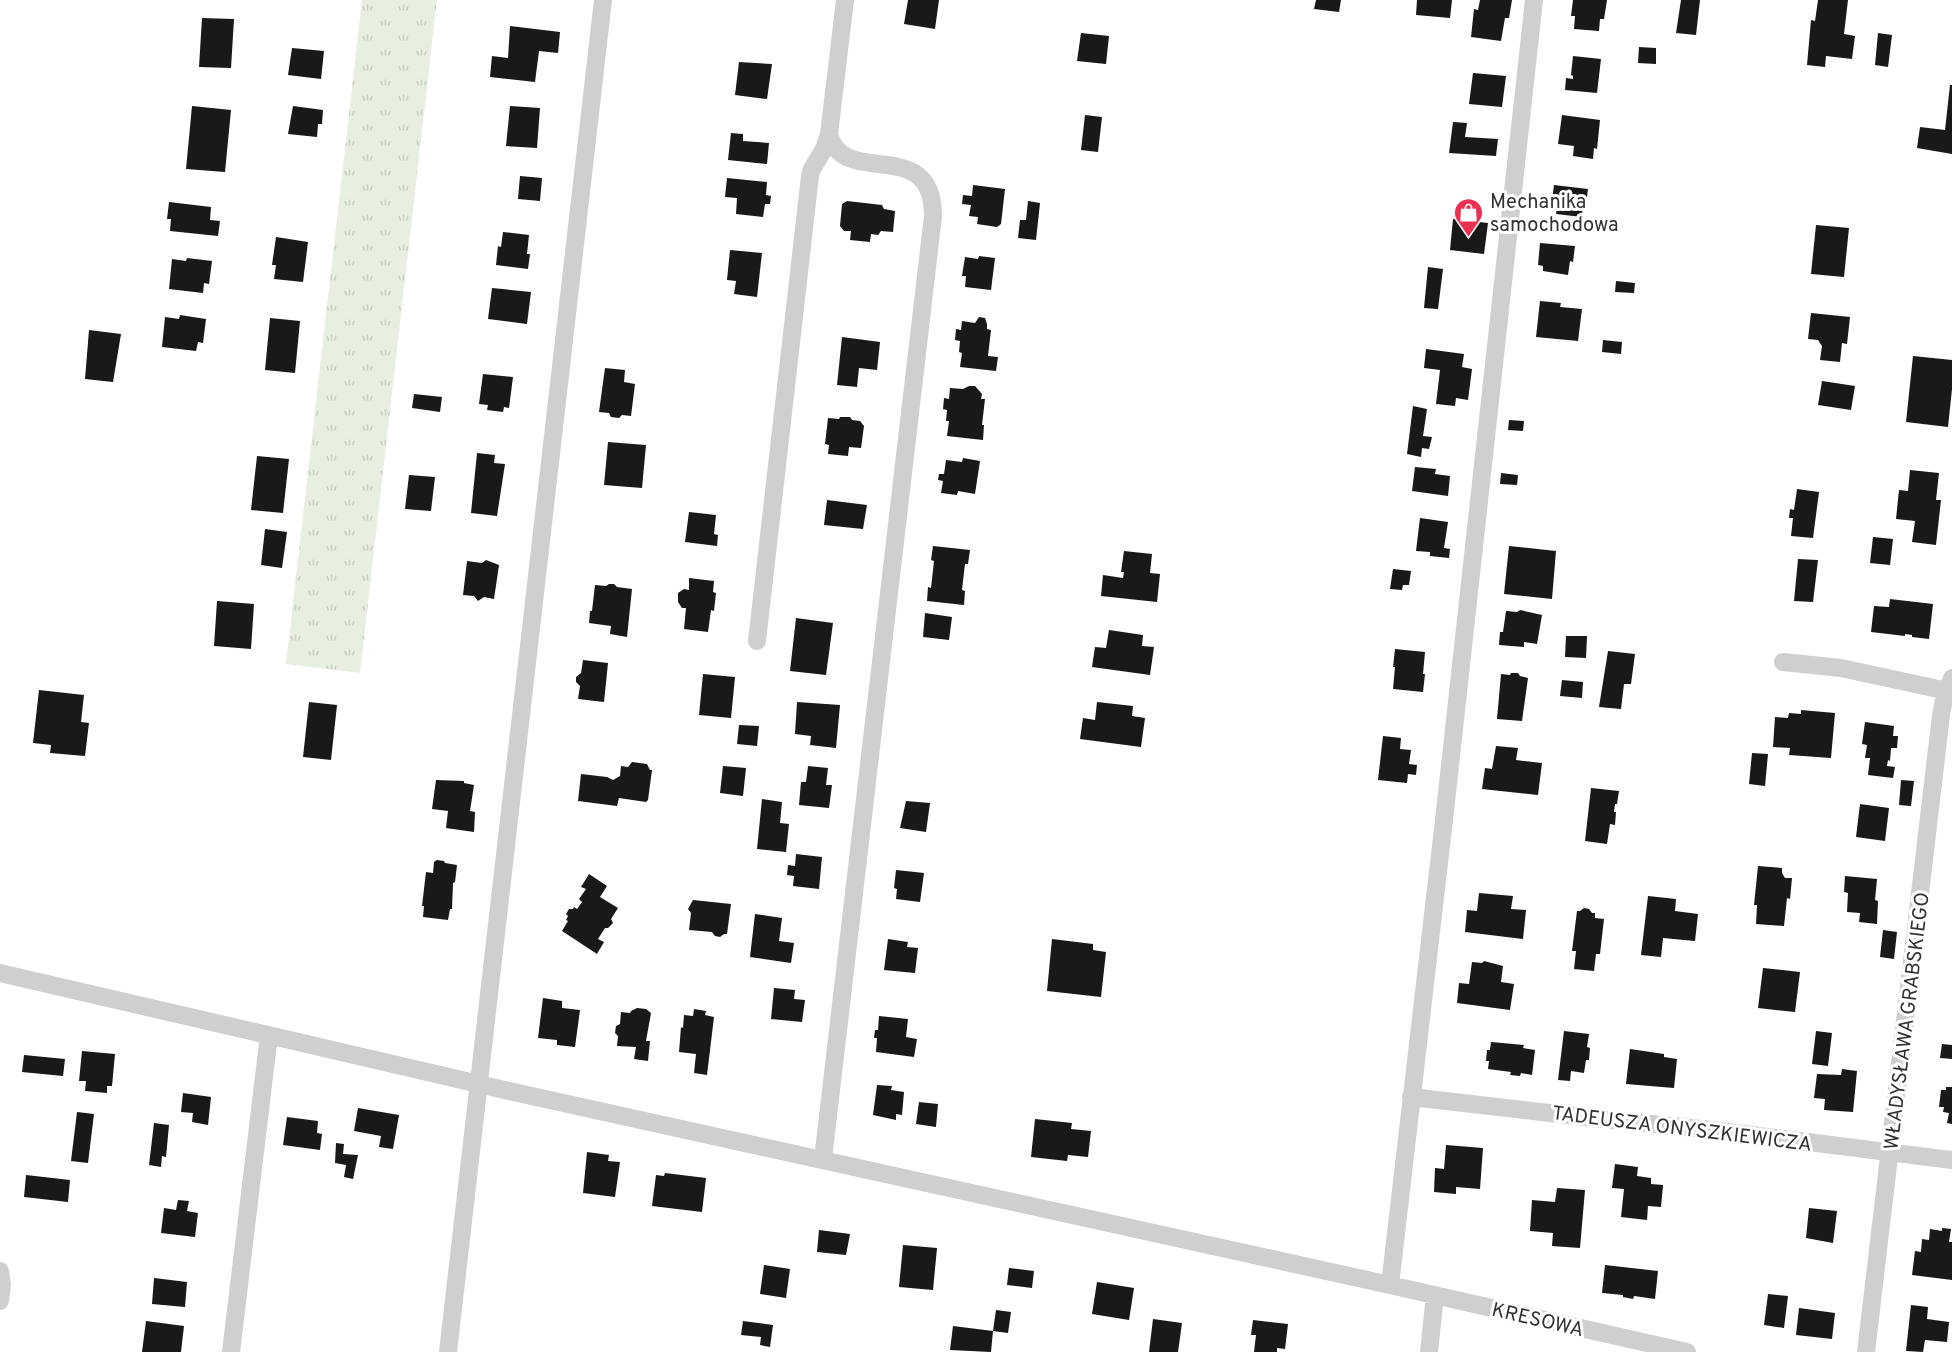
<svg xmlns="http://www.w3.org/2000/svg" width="1952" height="1352" font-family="Overpass,sans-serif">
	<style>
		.grass { fill: url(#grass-tufts) }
		.building { fill: #191919 }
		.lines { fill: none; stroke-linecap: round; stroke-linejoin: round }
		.street { stroke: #cfcfcf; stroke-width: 18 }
		.labels { text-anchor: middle; stroke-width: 6; stroke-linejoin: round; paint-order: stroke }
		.poi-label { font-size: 20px; fill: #323232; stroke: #fff; text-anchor: start }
		.street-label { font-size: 20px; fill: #323232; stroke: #fff }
	</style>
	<defs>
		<pattern id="grass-tufts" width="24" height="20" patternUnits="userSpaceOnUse" patternTransform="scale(1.5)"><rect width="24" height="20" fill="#e9efe0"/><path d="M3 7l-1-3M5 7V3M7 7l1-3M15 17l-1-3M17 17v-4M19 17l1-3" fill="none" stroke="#c8cdc1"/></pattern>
	</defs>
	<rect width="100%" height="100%" fill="#fff"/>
	<path class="grass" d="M362,0H437L360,673L286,664Z"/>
	<path class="building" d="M908,0H939L935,29L904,24Z
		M1316,0H1341L1339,12L1314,9Z
		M1417,0H1452L1450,18L1416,15Z
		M1480,0H1512L1509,18H1505L1501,41L1471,37L1474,9L1478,10Z
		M1573,0H1607L1604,19H1600L1599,31L1574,29L1575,16H1571Z
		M1681,0H1700L1696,35L1676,33Z
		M1818,0H1848L1844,34L1855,36L1852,59L1826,56L1825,67L1807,65L1811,20L1815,21Z
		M202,18L234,19L231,68L199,67Z
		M510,26L560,32L558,53L539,51L535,82L490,77L492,56L508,58Z
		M1081,33L1109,36L1106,64L1077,61Z
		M1878,33L1892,35L1888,67L1875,65Z
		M1639,47L1656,48V64L1638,63Z
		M292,48L324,51L321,79L288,75Z
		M1573,56L1601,59L1597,93L1565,90L1566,78L1573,79V76L1571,75Z
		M739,62L772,64L767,99L735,95Z
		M1473,73L1506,76L1502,107L1469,104Z
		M1950,85H1952V154L1917,148L1920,127L1945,130Z
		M192,106L231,110L225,172L186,169Z
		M293,106L323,110L322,124H318L317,137L288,134Z
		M510,106L540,108L537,148L506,146Z
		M1085,115L1102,117L1098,152L1081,150Z
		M1562,115L1600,120L1597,149L1594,148L1593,159L1573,156L1574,146L1558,144Z
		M1453,122L1467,123L1465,137L1498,139L1496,156L1449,153Z
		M731,133L743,134V141L769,143L767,164L728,160Z
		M520,176L542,178L540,201L518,199Z
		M727,178L767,182L766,195L771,196L770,204H765L763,217L736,214L737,198L725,197Z
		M973,185L1005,189L1001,224L997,227L977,224L978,217L969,216L971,205L962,204L963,195L972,196Z
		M1554,185L1588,189L1586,204H1583L1582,217L1556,214L1557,208L1551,207Z
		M847,201L882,205L884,209L895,211L893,232L881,231L878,235L871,234L870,242L850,240L851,231H844L840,226L842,204Z
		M1028,201L1040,203L1036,240L1018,238L1020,220H1026Z
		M169,202L211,207L210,220L220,221L218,236L170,231L171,219H167Z
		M1453,219L1488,223L1484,254L1450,250Z
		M1816,225L1849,228L1844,277L1811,274Z
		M503,232L529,235L527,254H530L528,269L496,265L498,246L501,247Z
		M276,237L308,242L303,282L274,279L276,265H272Z
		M1540,243L1575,246L1573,262L1570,261L1568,275L1543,271V266L1538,265Z
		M730,250L762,253L757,297L734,294L736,281L727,280Z
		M979,256L995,258L991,290L965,287L966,276H962L965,257L978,259Z
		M187,258L212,261L209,284L204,283L203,293L169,289L172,259L186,261Z
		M1428,267L1443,269L1438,309L1424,308Z
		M1616,281L1635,283L1634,293L1615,292Z
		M492,288L531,292L527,324L488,319Z
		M1540,301L1561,303L1560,307L1582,309L1578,341L1536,337Z
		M1811,313L1850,317L1847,344L1842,343L1840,362L1820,360L1822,346L1818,340L1808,339Z
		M180,315L206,319L203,343L198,342L196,351L162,347L165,317L179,319Z
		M979,317L985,318L987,324V329L991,330L988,356L998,357L996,371L960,367L962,353L959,352L960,341L955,340L956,329L961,330L962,321L975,323Z
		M270,318L300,321L295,373L265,370Z
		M89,330L121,334L113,382L85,379Z
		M842,337L880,342L877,370L859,368L857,387L837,385Z
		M1603,340L1622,342L1621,354L1602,352Z
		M1426,349L1464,354L1462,367L1472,369L1468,400L1456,398L1455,406L1436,404L1440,370L1424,368Z
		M1913,356L1952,360V389L1948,427L1906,422Z
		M605,368L625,370L624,382L635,384L631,416L622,415L619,418L611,417L609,413L599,412Z
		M483,374L513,377L509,408L504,407L503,412L487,410L488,405L479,404Z
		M1822,381L1855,386L1851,410L1818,405Z
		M969,386H975L982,394L981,399H985L982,425H984L983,440L947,436L949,421H946L947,410L943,409L944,398L949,399L950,388L963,389Z
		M414,394L442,397L440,412L412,408Z
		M1413,406L1427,409L1423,436L1432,437L1429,449L1422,448L1421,457L1407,454Z
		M840,417H850L852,420L860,421L864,426L861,448L849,447L848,456L828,454L829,445L825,444L828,418L839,419Z
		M1509,420L1524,421L1523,431L1508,430Z
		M608,442L646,445L642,488L604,485Z
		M477,453L495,455L494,463L505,464L497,516L471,513Z
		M257,456L289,459L283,513L251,510Z
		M963,458L980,461L975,494L958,491L957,495L941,493L943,481L938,480L939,474H944L946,460L962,462Z
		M1415,467L1436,469L1435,474L1450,476L1448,496L1412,491Z
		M1910,470L1939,473L1936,500H1941L1936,545L1912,542L1915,521L1896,519L1899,490L1908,491Z
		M1501,473L1518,475L1517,485L1500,484Z
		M409,475L435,477L431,511L405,509Z
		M1797,489L1819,492L1813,538L1791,536L1793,518H1789L1790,509L1794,510Z
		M827,500L867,505L863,529L824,525Z
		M689,512L716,515L714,534L718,535L717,546L685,542Z
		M1420,518L1448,522L1444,548L1450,549L1449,558L1430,556V552L1416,551Z
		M265,529L287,532L282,568L261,565Z
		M1873,537L1893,539L1890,565L1870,563Z
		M933,546L970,550L968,564H965L962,590L965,591L964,605L927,601L928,587L931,588L934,561L931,560Z
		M1509,546L1556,551L1552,599L1504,594Z
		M1124,551L1152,554L1150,573L1160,574L1157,602L1101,596L1103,575L1123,578L1124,572H1121Z
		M1798,559L1818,560L1813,602L1794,601Z
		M486,560L499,565L494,599L484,597L478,601L474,596L463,595L467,561L482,563Z
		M1393,569L1411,571L1409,585H1403L1402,590L1390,589Z
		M689,578L714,581L713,592L716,593L714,611L711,610L708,632L684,629L686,608H682L678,602V593L684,589L689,590Z
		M609,584H614L617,587L632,589L627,637L610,634L611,626L589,623L590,611H592L595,585L606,586Z
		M1890,599L1933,604L1929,639L1912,637V635L1905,634V636L1871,632L1874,606L1889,607Z
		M217,601L254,604L251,649L214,646Z
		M1520,610L1542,615L1537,644L1524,642V647L1499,645L1500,632H1503L1506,611L1517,612Z
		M925,613L952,617L949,640L923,637Z
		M796,618L833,623L826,675L790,671Z
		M1109,630L1143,635L1142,646L1154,647L1150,675L1092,667L1095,647L1106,648Z
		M1566,636H1587L1586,658L1565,657Z
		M1395,649L1425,652L1423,674H1425L1423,692L1393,689L1395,667H1393Z
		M1608,651L1635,654L1631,684H1624L1621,709L1599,707Z
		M583,660L608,663L604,702L578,699L580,686L576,682V677L581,673Z
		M1511,673H1518L1520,676L1528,678L1522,721L1497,719L1501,674L1510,675Z
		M703,674L735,677L731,718L699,715Z
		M1562,680L1583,682L1582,698L1560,696Z
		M39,690L84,695L81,722L89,723L85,756L50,753L51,745L33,743Z
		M309,702L337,705L331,760L303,757Z
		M797,702L840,705L836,748L810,745L811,736L795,734Z
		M1097,702L1133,706L1132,716L1145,718L1141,747L1080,739L1083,718L1095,720Z
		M1801,710L1835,713L1831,758L1789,755L1790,748L1773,747L1775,717L1788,718L1789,713L1801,714Z
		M1865,722L1894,726L1893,736H1898L1897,748H1891L1890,761L1888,760L1887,766L1895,767L1893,778L1868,775L1870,758H1865L1867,745L1862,744Z
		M739,725L759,726L757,746L737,744Z
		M1383,736L1401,738L1400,749L1411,750L1409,764L1417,765L1416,775L1408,774L1407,783L1378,780Z
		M1496,746L1518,748L1516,760L1542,763L1538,795L1482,789L1485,768L1492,769Z
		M1752,753L1768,754L1765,786L1749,784Z
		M632,762L647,764L650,770H652L648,800L646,802L619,798L617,806L578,801L581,774L607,777L613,780L620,776L621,766L628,767Z
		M723,766L746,768L743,796L720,793Z
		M808,766L828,768L826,785H832L829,808L799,805L801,782H806Z
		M436,780L464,781V783L474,785L470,811L475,812L474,832L446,828L448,811L432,809Z
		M1901,780L1914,781L1911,806L1899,805Z
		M1591,788L1619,791L1617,804H1615L1614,812H1616L1615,825L1610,824L1607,844L1585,841Z
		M762,799L782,802L780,823L789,824L786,852L757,849Z
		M906,801L930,803L926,832L900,828Z
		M1860,804L1889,808L1885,841L1856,837Z
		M796,854L822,857L819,889L793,886L794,876L787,875L788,865L795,866Z
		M437,860L444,861L445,863L457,865L455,882L453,883L452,909H450L448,920L423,917L424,906H422L426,872L433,873L434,862Z
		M1758,866L1782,868V873L1785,878H1792L1790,899L1787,898L1784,926L1756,924L1757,905H1754Z
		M896,870L924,873L920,902L896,899L897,889L894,888Z
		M589,874L607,886L600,897L618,908L611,919L613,923L608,928H605L598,939L604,942L597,954L562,931L568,921L566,920L568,916L566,914L569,909H573L574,907L577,909L582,902L579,899L586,889L581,887Z
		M1845,876L1877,879L1875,900L1878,901L1877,924L1859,922L1860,913L1847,912L1848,893L1844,892Z
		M1479,893L1513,896L1511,909L1526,910L1523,939L1465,932L1467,910L1477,911Z
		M1648,896L1676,899L1675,911L1698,914L1695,941L1663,938L1661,957L1641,955Z
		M693,900L731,904L727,934H724L720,937L715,936L712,932L689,930L691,913L688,909Z
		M1584,908L1589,909L1592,913H1595V918L1604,919L1600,954H1596L1594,971L1574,969L1576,951H1572L1577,911H1580Z
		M755,914L782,918L779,941L794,943L791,963L750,957Z
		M1883,930L1897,932L1894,959L1880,957Z
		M888,939L908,942L907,947L918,948L915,973L884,970Z
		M1052,939L1093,944V950L1106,952L1101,997L1047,991Z
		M1484,961L1503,966L1501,982L1514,984L1510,1010L1457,1003L1459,983L1469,984L1472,962L1482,963Z
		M1763,968L1800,972L1795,1012L1758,1008Z
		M774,988L795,990L794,999L805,1000L802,1022L771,1019Z
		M543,998L562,1001V1008L580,1010L575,1047L557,1045V1040L538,1038Z
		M637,1008L646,1009L651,1013L646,1041H650L648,1061L634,1059L636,1047L617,1046L618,1036L615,1033L616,1026L620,1024L621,1012L630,1013L631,1011Z
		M694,1009L706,1011L705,1015L714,1017L707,1075L694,1073L696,1054L679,1052L681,1027L683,1028L684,1015L693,1016Z
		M879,1016L908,1019L906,1037L917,1039L914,1057L876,1052L877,1038H874L875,1030H878Z
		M1564,1031L1589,1034L1587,1047L1590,1048L1589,1060H1586L1584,1073L1571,1071L1570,1081L1558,1080Z
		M1816,1031L1832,1033L1828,1066L1812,1064Z
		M1491,1042L1524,1045L1523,1048L1535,1050L1532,1075L1521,1073L1520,1076L1510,1075L1511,1072L1488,1069L1489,1061H1486L1487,1050H1490Z
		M1942,1044L1952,1045V1059L1940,1058Z
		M1630,1049L1664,1054V1057L1677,1059L1674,1088L1626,1084Z
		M82,1051L115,1054L112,1086H107V1093L85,1091L86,1081H79Z
		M24,1055L65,1059L63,1076L22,1072Z
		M1842,1069L1857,1071L1853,1112L1824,1110L1825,1099L1814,1098L1817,1074L1841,1075Z
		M877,1085L892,1086L891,1090L904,1092L902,1115L896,1114V1120L873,1115Z
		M1946,1087H1952V1124L1947,1123L1949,1113L1943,1112L1944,1107H1939L1941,1090H1946Z
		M183,1093L211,1097L208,1125L192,1122L193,1113L181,1112Z
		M919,1102L938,1104L936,1127L916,1124Z
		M358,1108L399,1115L393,1149L379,1147L381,1136L354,1131Z
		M77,1112L94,1114L88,1163L71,1161Z
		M287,1117L318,1121L317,1133L322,1134L320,1150L283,1145Z
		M1035,1119L1072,1123L1071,1129L1091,1131L1088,1157L1068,1155L1067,1161L1031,1157Z
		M154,1123L169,1125L166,1157L162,1156L161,1167L149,1165Z
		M336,1143L344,1144L343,1154L358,1155L353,1179L344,1177L346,1165L335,1163Z
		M1446,1145L1483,1148L1480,1189L1456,1187V1194L1434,1192L1435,1168L1444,1169Z
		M587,1152L609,1155L608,1161L620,1162L615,1197L583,1193Z
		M1615,1164L1638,1167L1637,1176L1651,1178V1184L1663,1185L1661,1207L1648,1206L1647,1220L1621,1217L1624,1189L1612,1188Z
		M665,1173L706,1178L702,1212L652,1206L656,1175L664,1176Z
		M26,1175L70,1180L68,1202L24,1197Z
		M1557,1188L1585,1190L1580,1248L1552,1246L1553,1233L1530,1231L1532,1200L1555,1202Z
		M178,1200L189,1201L187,1211L198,1213L195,1237L161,1233L164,1208L176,1210Z
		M1809,1208L1837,1211L1833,1243L1806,1238Z
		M1942,1228L1951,1229L1949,1242H1952V1280L1912,1275L1915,1251L1921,1252L1922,1239L1929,1240L1930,1229L1942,1231Z
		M819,1230L850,1234L846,1255L817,1252Z
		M903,1245L937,1248L933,1290L899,1287Z
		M764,1265L790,1269L786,1298L760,1294Z
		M1605,1265L1658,1271L1655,1299L1634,1296L1633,1299L1623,1297V1295L1602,1293Z
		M1009,1268L1034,1271L1032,1288L1007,1285Z
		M154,1278L187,1282L185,1307L152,1304Z
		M1097,1282L1134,1288L1129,1320L1092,1314Z
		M1768,1294L1788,1296L1784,1328L1764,1325Z
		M1911,1305L1928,1307L1927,1319L1949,1322L1947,1342L1925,1340L1923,1352L1906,1351Z
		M1799,1308L1835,1313L1832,1339L1796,1335Z
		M996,1310L1011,1312L1008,1333L993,1331Z
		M1153,1319L1182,1323L1178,1352H1149Z
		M1253,1320L1288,1324L1285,1349L1277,1348V1352H1254L1256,1335H1251Z
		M146,1321L184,1326L181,1352H142Z
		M743,1321L773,1325L770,1347L760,1345L761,1337L741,1335Z
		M953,1326L993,1331L991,1352L950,1350Z"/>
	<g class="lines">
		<path class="street" d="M757,641L810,176L812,169L824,149L829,134
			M1783,662L1841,668L1952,692
			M0,973L518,1093L1390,1285L1687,1352
			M1411,1097L1602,1119L1712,1130L1952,1160
			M823,1159L933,216C933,133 843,190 829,134L845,0
			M0,1271L2,1285L0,1301
			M1390,1285L1444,820L1534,0
			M231,1352L269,1035
			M448,1352L603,0
			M1429,1352L1435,1295
			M1866,1352L1941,715L1943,704L1952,678"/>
	</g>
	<defs>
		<symbol id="shop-pin" viewBox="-11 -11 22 30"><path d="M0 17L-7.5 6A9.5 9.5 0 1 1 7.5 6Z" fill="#ec3052" stroke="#fff"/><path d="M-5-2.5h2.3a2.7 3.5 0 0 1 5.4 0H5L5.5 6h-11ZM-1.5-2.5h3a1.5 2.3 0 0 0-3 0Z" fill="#fff"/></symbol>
	</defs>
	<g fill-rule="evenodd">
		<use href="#shop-pin" x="1452" y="196" width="33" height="45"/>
	</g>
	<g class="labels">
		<g class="poi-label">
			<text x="1490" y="208">Mechanika<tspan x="1490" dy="23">samochodowa</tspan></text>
		</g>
		<g class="street-label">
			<text transform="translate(1906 1021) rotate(-83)" y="7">WŁADYSŁAWA GRABSKIEGO</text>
			<text transform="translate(1682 1128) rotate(7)" y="7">TADEUSZA ONYSZKIEWICZA</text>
			<text transform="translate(1538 1319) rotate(13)" y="7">KRESOWA</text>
		</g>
	</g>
</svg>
